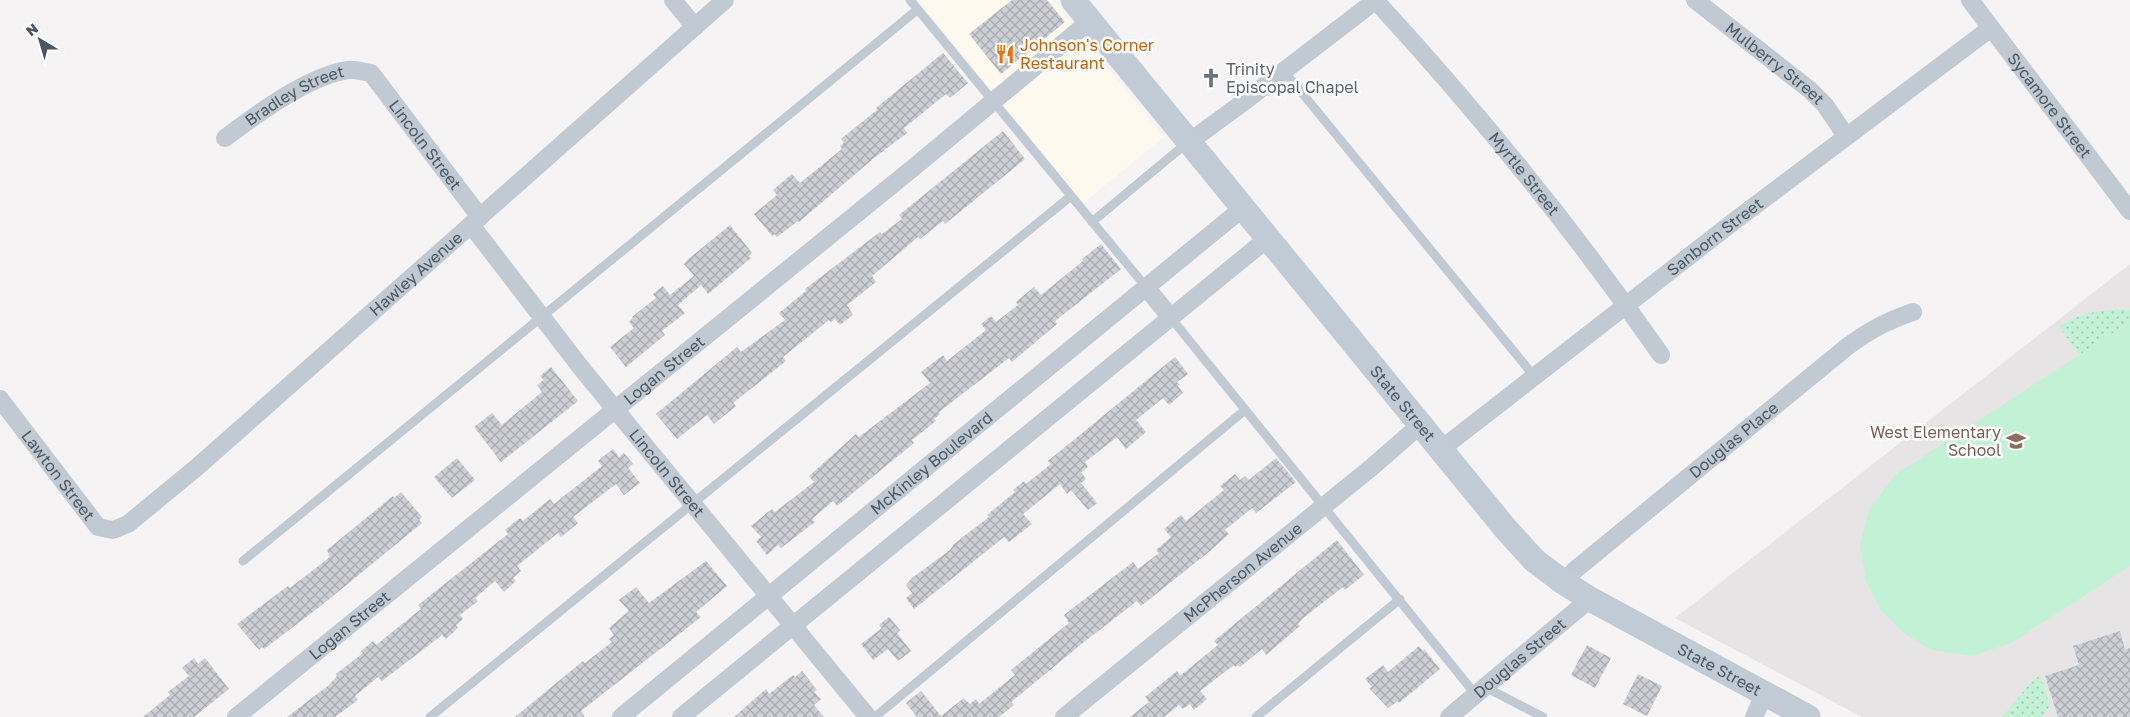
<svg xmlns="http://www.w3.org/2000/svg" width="2130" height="717" font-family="'Golos Text',sans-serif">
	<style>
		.commercial { fill: #fdf9ef }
		.education { fill: #e6e4e5 }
		.grass { fill: url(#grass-dots) }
		.pitch { fill: #c3f1d5 }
		.building { fill: url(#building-cross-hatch) }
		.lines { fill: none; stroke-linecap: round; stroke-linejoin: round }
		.lane { stroke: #c1cad2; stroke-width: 9 }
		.street { stroke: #c1cad2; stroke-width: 18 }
		.secondary { stroke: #c1cbd6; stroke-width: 25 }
		.labels { text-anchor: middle; stroke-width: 5; stroke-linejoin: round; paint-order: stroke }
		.food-label { font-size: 16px; fill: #c56008; stroke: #fff; text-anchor: start }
		.street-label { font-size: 16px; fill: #4a5661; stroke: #fff }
		.worship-label { font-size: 16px; fill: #5b616d; stroke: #fff; text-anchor: start }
		.education-label { font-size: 16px; fill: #785e54; stroke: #fff; text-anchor: end }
	</style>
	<defs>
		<pattern id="grass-dots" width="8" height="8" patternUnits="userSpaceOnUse" patternTransform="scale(1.25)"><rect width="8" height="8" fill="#c3f1d5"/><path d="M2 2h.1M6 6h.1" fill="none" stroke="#a0c6b0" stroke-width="1.8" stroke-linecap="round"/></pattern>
		<pattern id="building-cross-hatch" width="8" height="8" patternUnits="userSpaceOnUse" patternTransform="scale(1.25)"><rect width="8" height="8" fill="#cdcfd5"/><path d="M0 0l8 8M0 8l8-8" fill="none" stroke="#a8abb0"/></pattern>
	</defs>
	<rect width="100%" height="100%" fill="#f5f3f3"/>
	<path class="commercial" d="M918,0H1052L1164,137L1083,203Z"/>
	<path class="education" d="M2130,264V717H1862L1675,618Z"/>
	<path class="grass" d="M2130,310V322L2079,355L2059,326C2084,312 2102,309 2130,310Z
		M2040,675L2050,706L2041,717H2002L2027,687Z"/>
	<path class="pitch" d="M2130,322V566L2011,643L1972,656L1932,650L1905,634L1880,609L1866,581L1860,545L1869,510L1895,475Z"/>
	<path class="building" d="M1012,0H1047L1065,22L1001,74L969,34Z
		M943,53L968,83L950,98L946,94L904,128L907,133L874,158L799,222L798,221L777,237L775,234L772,236L754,214L777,195L773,190L792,174L800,183L842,149L840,146L844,143L841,139L877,110L876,108Z
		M1003,131L1025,159L945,224L943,221L920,239L918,237L872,276L876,282L847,305L853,315L840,325L835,319L831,322L829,320L783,357L786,361L733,403L736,406L714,424L707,415L677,439L656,414L737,347L741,352L785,320L779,313L806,291L805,289L880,232L882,234L902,219L899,215Z
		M730,225L752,253L749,256L751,258L708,294L701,285L678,305L685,313L662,331L665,335L626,367L610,347L634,328L629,322L633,318L632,317L656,298L653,294L663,286L670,295L694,276L684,264L686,261Z
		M1101,244L1121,269L1055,321L1057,324L1012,362L1009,358L939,412L940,414L934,419L936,421L912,440L914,443L837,506L833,501L812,519L815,522L781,548L778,545L767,555L756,541L761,537L751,526L772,509L775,512L814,482L809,476L856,434L859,437L930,383L921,372L943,355L947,361L986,330L981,324L991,316L996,322L1018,305L1016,302L1034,287L1041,295L1083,261L1082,259Z
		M1175,357L1188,374L1177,382L1180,385L1178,386L1183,393L1169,405L1163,398L1136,420L1146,432L1126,449L1117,437L1085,462L1088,467L1081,472L1086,479L1081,483L1097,503L1088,510L1071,490L1067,494L1060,484L1023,514L1032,524L1009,542L1004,537L914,609L906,598L912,593L906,585L912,578L950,550L954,544L989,517L987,515L1015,492L1013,490L1024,481L1026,484L1051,464L1048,461Z
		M551,367L578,401L501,462L474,427L492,413L502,425L542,392L537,385L544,380L540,376Z
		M613,449L619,457L624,453L633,464L628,468L640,483L624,495L616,484L573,517L578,523L561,537L558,533L517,566L521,571L513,578L516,581L504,592L495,581L475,598L478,601L460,615L463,619L456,625L458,628L446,639L442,635L382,681L378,677L355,696L358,700L335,717H287L329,685L337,676L336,674L363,653L361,651L373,641L376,645L421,609L418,605L508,534L505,530L520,518L523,521L550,499L554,504L602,466L598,461Z
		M457,458L475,480L452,498L434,477Z
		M1276,458L1296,482L1256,513L1252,508L1225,530L1229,534L1210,551L1141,606L1137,601L1084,642L1011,702L1014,705L999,717H917L906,703L921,691L941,716L964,698L970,704L976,699L979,704L1015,675L1011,670L1069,623L1064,615L1133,562L1138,569L1159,553L1156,550L1171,537L1164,529L1181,515L1186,521L1224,490L1220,486L1235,474L1240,480L1245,476L1249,480Z
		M401,492L422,517L419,520L422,523L322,605L264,649L262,647L259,650L237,624L288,586L290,588L330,557L327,550L393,496L394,498Z
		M1337,540L1364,575L1345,590L1343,587L1302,619L1298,624L1300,626L1266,655L1262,649L1240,667L1238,665L1235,667L1234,665L1200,691L1207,699L1194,710L1190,704L1183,709L1179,705L1164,717H1130L1149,702L1145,697L1177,671L1180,675L1185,672L1218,645L1214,641Z
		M706,561L727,586L696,612L701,617L581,711L585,717H515L583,661L585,663L612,642L609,639L614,635L609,628L629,611L619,600L636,587L649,603Z
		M889,617L900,630L897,633L911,651L898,661L888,649L873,660L861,644L882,628L879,625Z
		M2120,631L2125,650L2130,648V717H2058L2045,676L2079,665L2073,646Z
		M1587,645L1611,658L1595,688L1571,675Z
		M1419,646L1423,651L1424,649L1440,669L1399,703L1398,701L1388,708L1369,688L1372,687L1365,679L1383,665L1388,672Z
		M194,658L198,664L205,658L229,689L194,717H143L170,695L168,692L189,676L182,668Z
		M802,671L817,690L814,692L821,699L814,705L824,717H734L766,689L769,694L793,675L795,677Z
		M1638,674L1662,686L1647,716L1623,704Z"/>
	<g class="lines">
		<path class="lane" d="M910,0L1146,287
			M1284,71L1534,376
			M1092,222L1188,142
			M1171,318L1476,695
			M243,561L917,10
			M1485,687L1543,717
			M430,717L1071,196
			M875,717L1245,410
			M1256,717L1400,599"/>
		<g class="street">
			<path d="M673,0L695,27"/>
			<path id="s1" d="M1375,0C1478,112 1574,230 1661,355"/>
			<path id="s2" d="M1695,0L1810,90L1825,105L1846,136"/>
			<path id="s3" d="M1970,0L2130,211"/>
			<path id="s4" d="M225,138C257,114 308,76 348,70C355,69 364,72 371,73L480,217"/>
			<path d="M1189,142L1241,104L1376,0"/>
			<path id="s5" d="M471,225L582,369L868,717"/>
			<path d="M1146,287L1171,318"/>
			<path id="s6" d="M0,399L98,527L113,530L128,524L196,468L725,0"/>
			<path id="s7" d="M1440,450L1737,219L1991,28"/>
			<path id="s8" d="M1563,582L1575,570L1848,346C1870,330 1887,321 1913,312"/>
			<path id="s9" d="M236,717L913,168L1090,21"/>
			<path id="s10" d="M621,717L1243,208"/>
			<path d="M681,717L1267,239"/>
			<path id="s11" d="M1064,717L1372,467L1419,426"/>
			<path id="s12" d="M1449,717L1590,599"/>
			<path d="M1754,717L1764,694"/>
		</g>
		<path class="secondary" id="s13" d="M1073,0L1505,528L1534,560L1563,582L1590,599L1808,717"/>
	</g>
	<defs>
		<symbol id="restaurant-bare" viewBox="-9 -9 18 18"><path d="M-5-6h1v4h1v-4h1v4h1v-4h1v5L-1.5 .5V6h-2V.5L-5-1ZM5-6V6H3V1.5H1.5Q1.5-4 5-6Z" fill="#e8710a" stroke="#fff" stroke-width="2.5" paint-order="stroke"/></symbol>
		<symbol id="church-bare" viewBox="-9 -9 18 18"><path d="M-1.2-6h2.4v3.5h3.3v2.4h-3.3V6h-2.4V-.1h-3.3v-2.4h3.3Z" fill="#6b7280" stroke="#fff" stroke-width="2.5" paint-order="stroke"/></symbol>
		<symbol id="school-bare" viewBox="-9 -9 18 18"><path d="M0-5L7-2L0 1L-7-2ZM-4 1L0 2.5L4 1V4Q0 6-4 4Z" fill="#8d6e63" stroke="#fff" stroke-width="2.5" paint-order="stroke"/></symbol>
	</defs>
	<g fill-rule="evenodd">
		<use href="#restaurant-bare" x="991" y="40" width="28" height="28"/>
		<use href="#church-bare" x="1197" y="64" width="28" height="28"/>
		<use href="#school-bare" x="2002" y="427" width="28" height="28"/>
	</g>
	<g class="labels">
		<g class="food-label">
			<text x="1020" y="51">Johnson's Corner<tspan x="1020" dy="18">Restaurant</tspan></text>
		</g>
		<g class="street-label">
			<text dy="6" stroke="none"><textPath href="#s2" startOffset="102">Mulberry Street</textPath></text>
			<text dy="6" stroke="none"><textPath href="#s4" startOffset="82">Bradley Street</textPath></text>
			<text dy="6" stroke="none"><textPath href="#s3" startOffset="132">Sycamore Street</textPath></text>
			<text dy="6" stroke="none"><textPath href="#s4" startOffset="255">Lincoln Street</textPath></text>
			<text dy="6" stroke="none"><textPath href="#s1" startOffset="229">Myrtle Street</textPath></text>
			<text dy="6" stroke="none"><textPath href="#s7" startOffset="348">Sanborn Street</textPath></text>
			<text dy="6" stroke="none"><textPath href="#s6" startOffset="574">Hawley Avenue</textPath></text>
			<text dy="6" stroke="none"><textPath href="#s9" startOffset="551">Logan Street</textPath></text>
			<text dy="6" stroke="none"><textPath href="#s13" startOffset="521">State Street</textPath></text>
			<text dy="6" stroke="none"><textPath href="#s8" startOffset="222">Douglas Place</textPath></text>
			<text dy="6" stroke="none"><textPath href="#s10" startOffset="401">McKinley Boulevard</textPath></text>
			<text dy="6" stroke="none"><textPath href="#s5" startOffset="316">Lincoln Street</textPath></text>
			<text dy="6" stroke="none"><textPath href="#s6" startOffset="96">Lawton Street</textPath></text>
			<text dy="6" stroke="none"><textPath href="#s11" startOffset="230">McPherson Avenue</textPath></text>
			<text dy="6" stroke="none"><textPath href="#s9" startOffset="146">Logan Street</textPath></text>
			<text dy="6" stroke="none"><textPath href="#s12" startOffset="92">Douglas Street</textPath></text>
			<text dy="6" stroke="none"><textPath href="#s13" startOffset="941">State Street</textPath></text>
		</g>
		<g class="worship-label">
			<text x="1226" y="75">Trinity<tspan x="1226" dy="18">Episcopal Chapel</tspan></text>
		</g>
		<g class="education-label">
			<text x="2001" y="438">West Elementary<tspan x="2001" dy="18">School</tspan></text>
		</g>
	</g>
	<g transform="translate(40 40) rotate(322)" stroke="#ffffff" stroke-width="4" paint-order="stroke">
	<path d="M0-4L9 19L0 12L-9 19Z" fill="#4a5661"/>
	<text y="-8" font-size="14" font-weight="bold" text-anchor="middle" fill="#4a5661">N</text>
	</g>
</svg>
